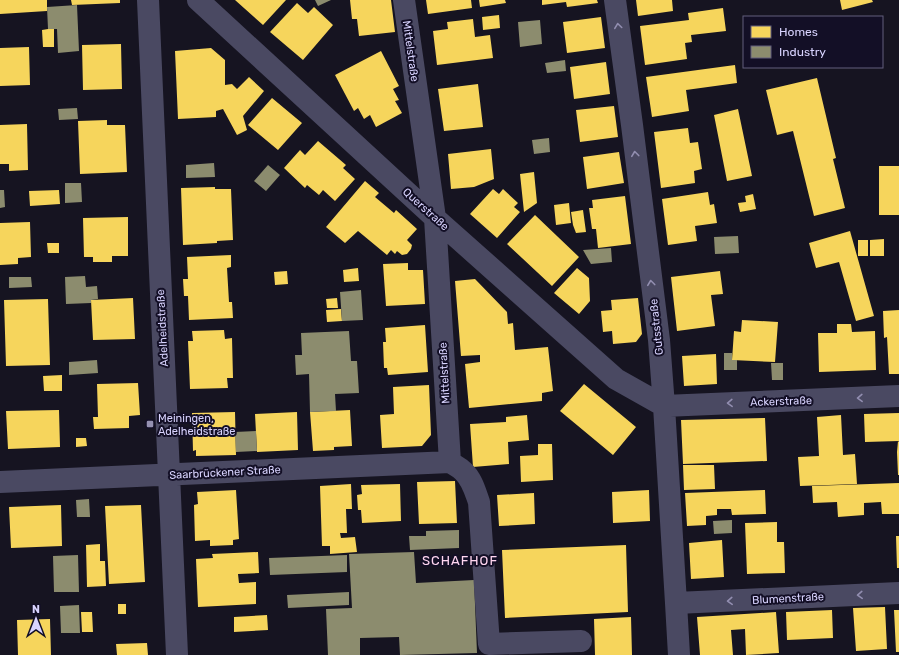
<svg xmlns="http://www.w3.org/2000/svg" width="899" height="655" font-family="Rubik,sans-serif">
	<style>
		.homes { fill: #f6d55c }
		.industry { fill: #8c8c6e }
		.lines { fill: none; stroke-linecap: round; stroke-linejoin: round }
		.minor { stroke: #4a4962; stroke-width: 22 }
		.oneway { stroke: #928eb0 }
		.poi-dot { fill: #9591b1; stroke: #130f26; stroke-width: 1.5 }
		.labels { text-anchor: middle; stroke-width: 4; stroke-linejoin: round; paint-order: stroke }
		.street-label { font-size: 11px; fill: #d9d4ff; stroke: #130f26 }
		.poi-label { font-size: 11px; fill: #d9d4ff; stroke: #130f26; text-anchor: start }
		.quarter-label { font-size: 13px; letter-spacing: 1px; fill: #ffd6f0; stroke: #130f26 }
	</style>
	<rect width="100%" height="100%" fill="#161421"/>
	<path class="homes" d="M0,0H47V11L0,14Z
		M71,0H120V3L72,5Z
		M235,0H286L263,25Z
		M350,0H391L395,32L359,36L357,19H352Z
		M426,0H471L472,8L428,14Z
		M479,0H505L506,3L480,7Z
		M542,0H597L598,3L567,7L566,2L542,5Z
		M636,0H672L673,11L638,16Z
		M840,0H872L873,2L842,10Z
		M297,3L308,13L314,7L333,25L303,60L270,32Z
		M723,8L726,31L691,35L692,42L685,43L687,59L645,65L640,26L689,20L688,13Z
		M499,15L500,28L483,30L482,17Z
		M601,17L605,48L567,53L563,22Z
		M473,19L475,37L490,35L493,58L437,65L433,31L448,29L447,22Z
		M48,29H54V47H43L42,30Z
		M121,44L122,89L83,90L82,45Z
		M29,47L30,85L0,86V48Z
		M211,48L225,60V85L232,84L237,89L249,77L264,91L243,116L247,130L237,135L223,109L216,111V117L178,119L175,51Z
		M381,51L399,86L393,89L399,100L395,101L402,113L376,127L370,115L364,119L358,108L354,111L335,75Z
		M606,62L610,94L574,99L570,67Z
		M735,65L737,83L686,90L689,111L652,117L646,77Z
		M817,78L836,158L833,159L845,208L814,216L793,131L777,135L766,90Z
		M478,84L483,127L444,131L438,89Z
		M272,98L302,123L278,150L248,125Z
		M614,106L618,137L580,142L576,110Z
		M738,109L752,176L727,181L714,115Z
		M107,120V125H125L127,172L80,174L78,121Z
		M27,124L28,170L9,171V164H0V125Z
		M688,128L690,143L698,142L702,169L694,171L695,183L661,188L654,132Z
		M318,141L346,165L343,168L355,179L335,201L323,190L319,195L307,185L305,188L284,168L300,150L305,155Z
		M491,149L494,179L474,187L451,189L448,154Z
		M619,152L624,183L587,189L583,157Z
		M879,166H899V215H879Z
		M534,172L537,203L524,212L520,174Z
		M365,181L379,193L375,197L394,213L396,210L417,229L407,240L412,245L411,249L407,254L402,255L397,251L395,254L391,250L387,255L358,231L345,243L326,227Z
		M215,187V189H231L233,240L217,241V243L183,245L181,188Z
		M493,189L499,194L503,189L518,203L514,207L520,212L497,238L470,214Z
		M59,190L60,204L30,206L29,191Z
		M708,192L710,205L714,204L717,223L695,226L697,241L668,245L662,199Z
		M753,194L756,209L740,212L738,203L746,202L745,196Z
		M625,196L631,244L598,248L596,229H592L589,208H593L592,200Z
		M569,203L571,223L556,225L554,205Z
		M583,210L586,232L576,233L573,225L571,212Z
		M535,215L579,257L552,286L507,244Z
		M128,217V256H112V262H93V257H84L83,218Z
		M30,222L31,257L18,258V264L0,265V223Z
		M850,231L874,316L856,321L839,262L816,268L809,243Z
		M884,239V256H870V240Z
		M858,240H868V256H858Z
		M47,243H59V253H48Z
		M231,255V267L227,268L229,302H232L233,318L189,320L188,296H184L183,279H188L187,257Z
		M408,263V270H423L425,304L386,306L383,264Z
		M358,268L359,281L344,282L343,270Z
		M577,268L589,278L590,301L579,314L554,293Z
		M287,271L288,284L275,285L274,272Z
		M720,271L723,294L711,295L715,326L677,331L671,277Z
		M475,279L507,312L508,324L513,323L515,350L548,347L553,391L542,393V401L469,408L465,364L480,362V355L461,356L455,281Z
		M133,298L135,339L93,340L91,300Z
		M337,298L338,308H327L326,299Z
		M638,298L642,334L636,342L613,344L612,331L603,332L601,311L612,310L611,300Z
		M48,299L50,365L6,366L4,300Z
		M341,309L342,321L327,322L326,310Z
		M899,310V374H889L887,337L884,338L883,311Z
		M742,320L778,322L775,362L732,360L734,331L741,332Z
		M837,324H851L852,332L875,331L876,370L819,372L818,333H837Z
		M425,325L428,372L388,375L387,368H384L383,342H386L385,328Z
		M224,330L225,339L232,338L233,378H227L228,388L190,389L188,341H193L192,331Z
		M716,354L717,384L684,386L682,356Z
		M62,375V391H44L43,376Z
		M138,383L140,415L129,416V428L94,429L93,417H98L97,384Z
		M584,384L636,427L613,455L560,411Z
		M429,385L431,435L422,446L382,448L380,415L394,414L393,387Z
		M59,410L60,447L8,449L6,411Z
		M350,410L352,446L334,447V450L313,451L310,412Z
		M235,412L236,455L196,456V450L193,451L192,413Z
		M297,412L298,450L257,452L255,414Z
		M899,413V441L865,442L864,414Z
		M527,415L529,440L508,442L509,464L473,467L470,424L506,422V417Z
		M841,415L843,455L855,454L857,484L800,486L798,457L819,456L817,417Z
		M765,418L767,461L683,464L681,420Z
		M76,438H86L87,446L76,447Z
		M898,441L899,442V475H898L897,452Z
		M538,444H552L553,480L521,482L520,456L538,455Z
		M683,465H714L715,489L684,490Z
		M455,481L457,523L419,524L417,482Z
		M899,483V514H882L881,502L864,503V515L838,517L837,502L813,503L812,486Z
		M351,484L352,509H346L347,533H340L341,538L355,537L357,552L330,554V546H322L320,486Z
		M400,484L401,521L362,523L361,510H358L357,495L362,494L361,485Z
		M236,490L239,539L233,540V545L210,546V540L195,541L194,505L198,504L197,492Z
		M649,490L650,521L613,523L612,492Z
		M765,490L766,514L732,515L731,509H717V515L706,516V525L687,526L685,493Z
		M534,493L535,524L499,526L497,495Z
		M61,505L62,546L11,548L9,507Z
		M141,505L145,582L109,584L105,506Z
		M777,522V542H784L785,573L747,574L745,523Z
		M896,536H899V568H897Z
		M722,540L724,577L691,579L689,543Z
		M100,544V561H105L106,586L87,587L86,545Z
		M626,545L628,612L505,618L502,550Z
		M258,552L259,573L238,574L239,583L256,582V604L198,607L196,559L213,558L212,554Z
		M118,604H126V614H118Z
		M885,607L887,649L856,651L853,608Z
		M832,610L833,638L787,640L786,612Z
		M894,610H899V652H896Z
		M81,612H92L93,632H82Z
		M776,612L779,653L746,655L745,629L731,630L733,655H700L697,617Z
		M267,615L268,630L234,632V617Z
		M631,617L632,655H595L594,619Z
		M50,619L51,655H18L17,620Z
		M147,643L148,655H117L116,644Z"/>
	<path class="industry" d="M315,0H331L318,6Z
		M77,5L79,51L58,53L57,29H48L47,7Z
		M540,20L542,44L520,47L518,22Z
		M565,60L566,71L547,73L545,63Z
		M77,108L78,119L59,120L58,109Z
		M549,138L550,152L534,154L532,140Z
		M214,163L215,177L186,178V165Z
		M268,165L280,175L266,191L254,181Z
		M65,183H81L82,202L65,203Z
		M0,190H4L5,207L0,208Z
		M738,236L739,253L715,254L714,237Z
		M611,248L612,262L591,264L583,250Z
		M85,276L86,287L97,286L98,299L91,300V303L66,304L65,277Z
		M9,277H31L32,287L9,288Z
		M361,290L363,320L342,321L340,292Z
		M349,331L351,361H357L359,393L335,394L336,411L310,412L309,374L296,375L295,355H302L301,333Z
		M724,353H732V360H737V370H724Z
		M97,360L98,373L69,375V362Z
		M771,363H783V380H772Z
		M256,431L257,451L236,452L235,432Z
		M89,499L90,517H77L76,500Z
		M732,520V533L714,534L713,521Z
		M459,530V548L410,550L409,536H426V531Z
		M414,552L416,583L474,580L477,653L400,655L399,637L360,638V655H328L326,609L352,608L349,554Z
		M78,555L79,592H54L53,556Z
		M347,555V572L270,575L269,558Z
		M349,592V605L288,608L287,595Z
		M79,605L80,633H61L60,606Z"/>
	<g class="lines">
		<path class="minor" d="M148,0L177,655
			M198,0L435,218L616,379L664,406
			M404,0L435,218L450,462C454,465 459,467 463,471C472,479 475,491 479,502L489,644L581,641
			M615,0L632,125L659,340L664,406L676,603L679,655
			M664,406L899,396
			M0,482L450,462
			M676,603L899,593"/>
	</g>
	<defs><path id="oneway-chevron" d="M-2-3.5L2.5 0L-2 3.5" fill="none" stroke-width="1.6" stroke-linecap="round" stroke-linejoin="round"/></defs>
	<g class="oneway">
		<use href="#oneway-chevron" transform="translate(618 26) rotate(-98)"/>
		<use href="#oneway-chevron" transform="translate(635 154) rotate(-97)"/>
		<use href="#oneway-chevron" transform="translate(651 283) rotate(-97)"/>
		<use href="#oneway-chevron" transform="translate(860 398) rotate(178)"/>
		<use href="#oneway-chevron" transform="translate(730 403) rotate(178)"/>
		<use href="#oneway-chevron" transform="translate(860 595) rotate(177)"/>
		<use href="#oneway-chevron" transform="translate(730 601) rotate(177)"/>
	</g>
	<rect class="poi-dot" x="146" y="420" width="8" height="8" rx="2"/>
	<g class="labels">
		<g class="street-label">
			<text transform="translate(411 51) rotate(82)" y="4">Mittelstraße</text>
			<text transform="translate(426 209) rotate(42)" y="4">Querstraße</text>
			<text transform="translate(656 327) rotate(-96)" y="4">Gutsstraße</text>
			<text transform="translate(162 328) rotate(-93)" y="4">Adelheidstraße</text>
			<text transform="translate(444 373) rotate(-93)" y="4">Mittelstraße</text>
			<text transform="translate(781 401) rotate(-2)" y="4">Ackerstraße</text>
			<text transform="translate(225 472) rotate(-3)" y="4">Saarbrückener Straße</text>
			<text transform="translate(788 598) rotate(-3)" y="4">Blumenstraße</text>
		</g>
		<g class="poi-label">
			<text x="158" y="422">Meiningen,<tspan x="158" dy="13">Adelheidstraße</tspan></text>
		</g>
		<g class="quarter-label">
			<text x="460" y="565">SCHAFHOF</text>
		</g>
	</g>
	<rect x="743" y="16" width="140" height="52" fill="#130f26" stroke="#625e7d"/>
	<rect x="751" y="26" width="20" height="12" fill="#f6d55c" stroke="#625e7d"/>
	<text x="779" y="36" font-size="12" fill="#d9d4ff">Homes</text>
	<rect x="751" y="46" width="20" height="12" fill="#8c8c6e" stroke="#625e7d"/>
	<text x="779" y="56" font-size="12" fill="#d9d4ff">Industry</text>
	<g transform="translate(36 619)" stroke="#130f26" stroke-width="3" paint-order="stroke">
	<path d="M0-3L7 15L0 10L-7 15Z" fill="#d9d4ff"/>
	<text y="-6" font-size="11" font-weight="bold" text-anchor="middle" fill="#d9d4ff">N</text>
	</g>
</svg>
